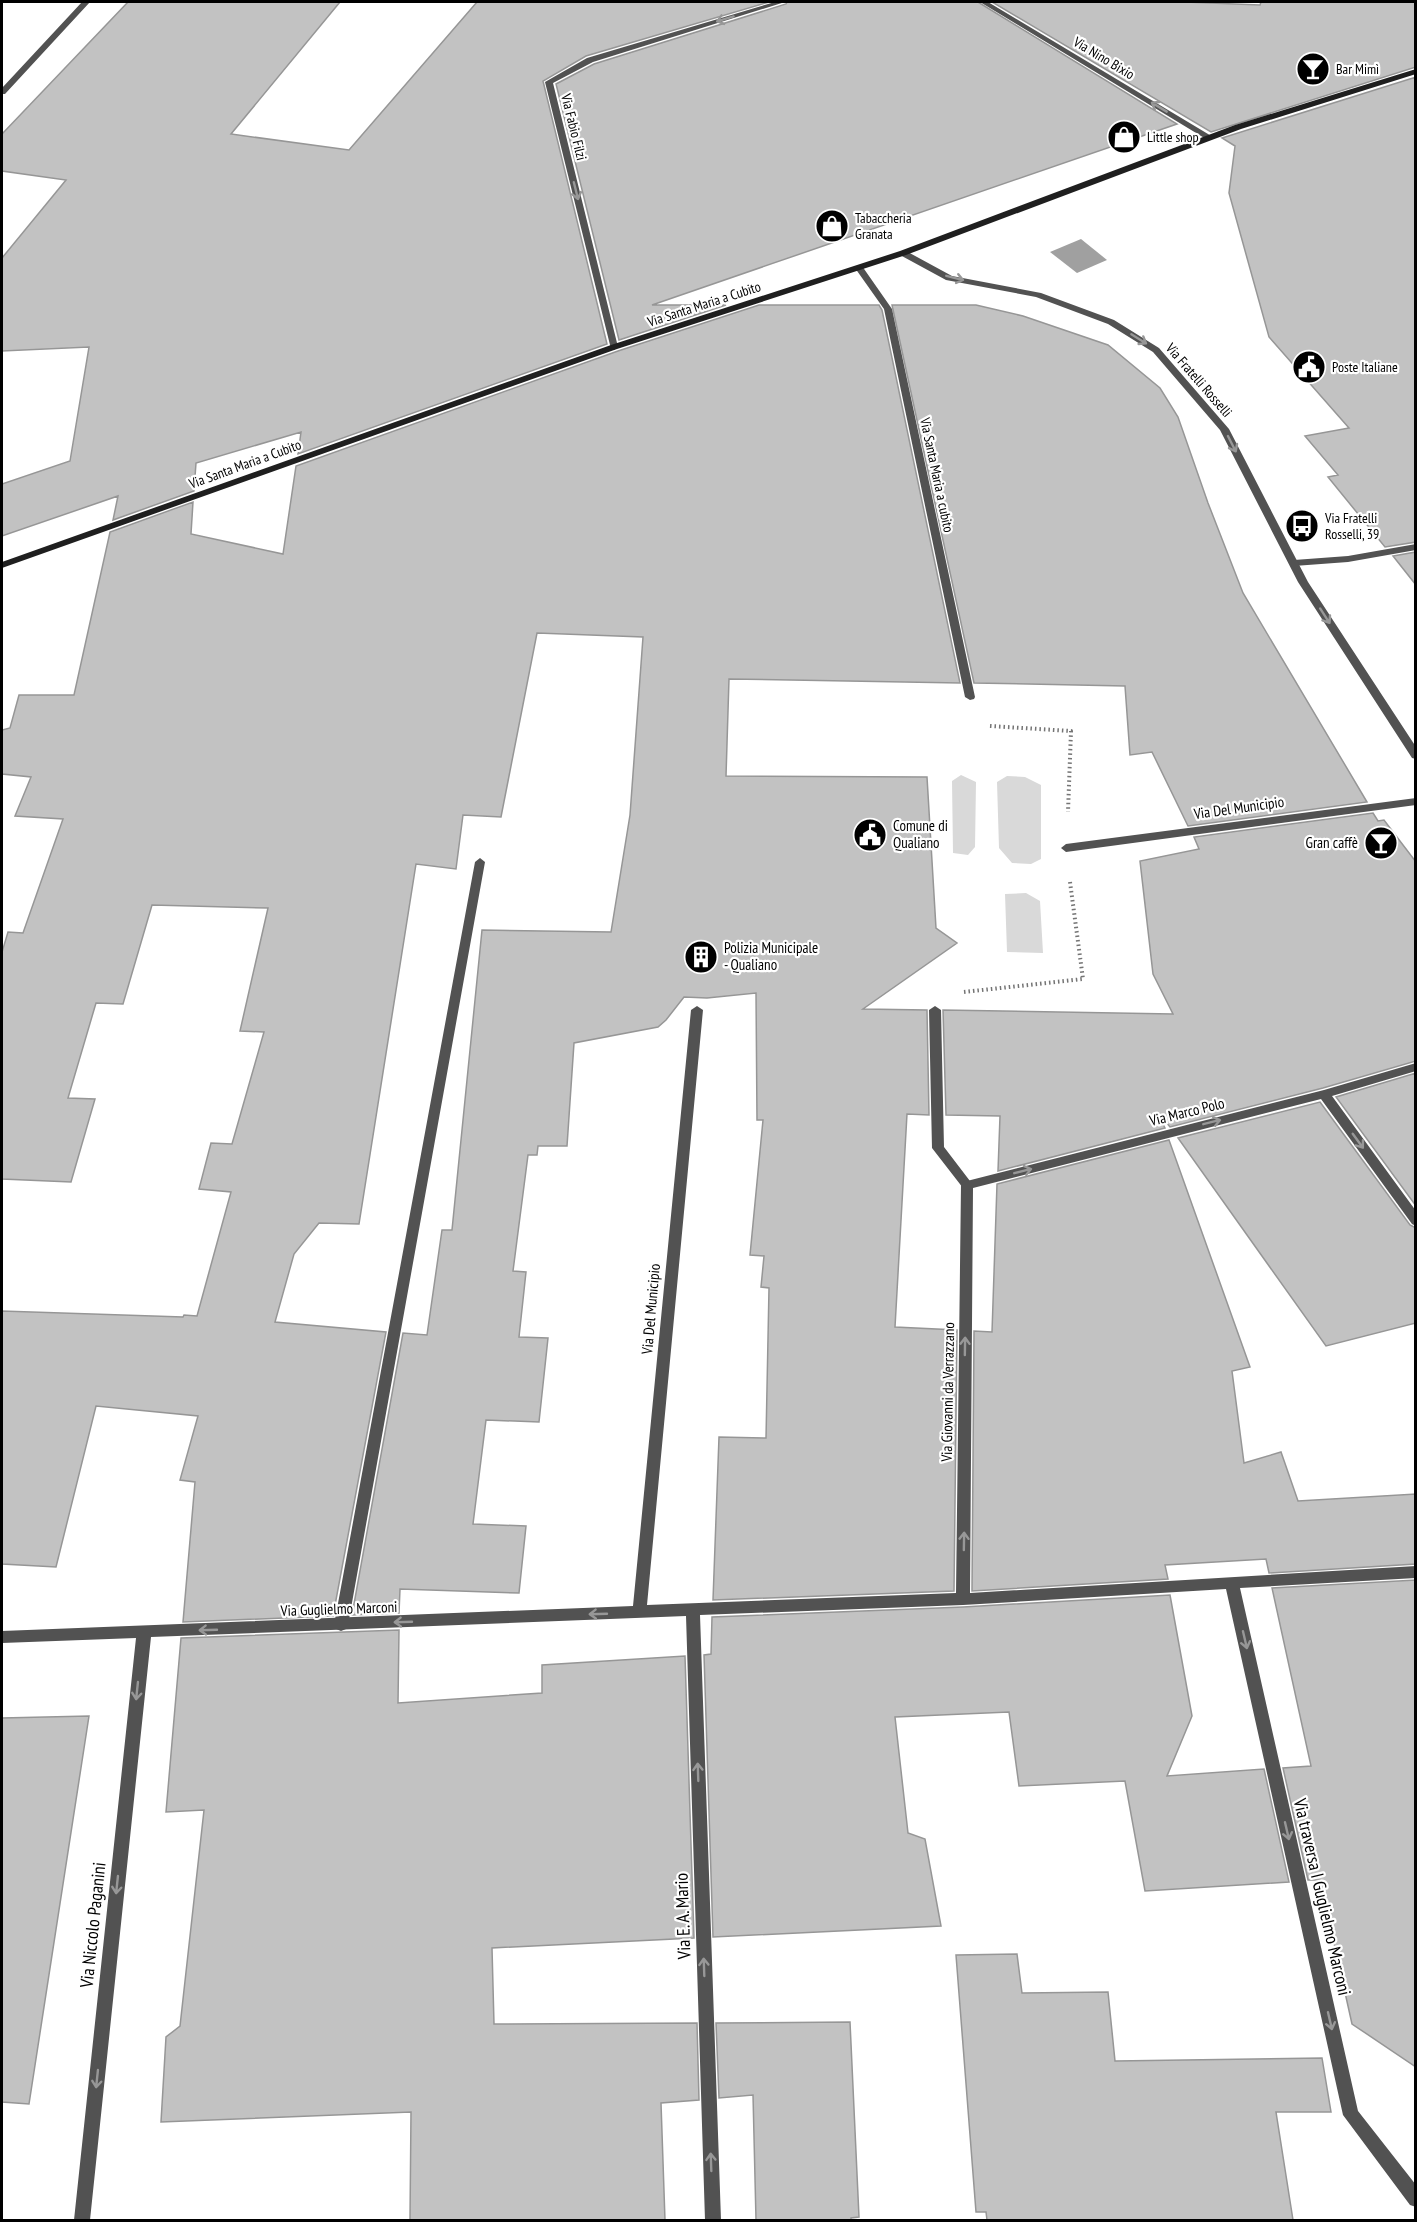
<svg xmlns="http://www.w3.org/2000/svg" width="1417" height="2222" font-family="'PT Sans Narrow',sans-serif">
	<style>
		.green { fill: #d9d9d9 }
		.water { fill: #a0a0a0 }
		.building { fill: #c2c2c2; stroke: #969696; stroke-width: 1.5 }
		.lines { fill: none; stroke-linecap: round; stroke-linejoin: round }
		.path { stroke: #747474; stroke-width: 4; stroke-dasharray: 1.5 3; stroke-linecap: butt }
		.service { fill: #525252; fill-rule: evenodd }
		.pedestrian { fill: #525252; fill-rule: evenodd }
		.minor { fill: #525252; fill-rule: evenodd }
		.tertiary { fill: #525252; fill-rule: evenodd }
		.secondary { fill: #1f1f1f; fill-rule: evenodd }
		.oneway { stroke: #979797 }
		.labels { text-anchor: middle; stroke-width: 4.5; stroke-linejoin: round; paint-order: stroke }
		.far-street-label { font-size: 14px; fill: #000; stroke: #fff }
		.far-poi-label { font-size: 14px; fill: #000; stroke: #fff; text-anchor: start }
		.street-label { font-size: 15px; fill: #000; stroke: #fff }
		.poi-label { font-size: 15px; fill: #000; stroke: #fff; text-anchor: start }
		.near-street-label { font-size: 18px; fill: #000; stroke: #fff }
	</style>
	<rect width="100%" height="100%" fill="#fff"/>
	<path class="green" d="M961,775L976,782L975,847L968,855L953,853L952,781Z
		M1007,776L1025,777L1041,785V859L1031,864L1012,863L999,848L997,782Z
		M1026,893L1040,901L1043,953L1007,952L1005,894Z"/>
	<path class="water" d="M1081,239L1107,260L1077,273L1050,252Z"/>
	<path class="building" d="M128,2H340L231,134L349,150L477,2H769L586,56L543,81L607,344L298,454L301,432L196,463L194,491L113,520L118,496L2,536V484L70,461L89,347L2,351V258L66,180L2,171V134Z
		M787,2H978L1177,124L652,305H726L619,340L556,84L594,64L786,4Z
		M992,2H1185L1260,5L1261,2H1416V67L1211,132Z
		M1416,77V542L1385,547L1328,477L1338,475L1305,436L1349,428L1269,337L1229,193L1235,146L1222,138Z
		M759,305H879L882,310L960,683L729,679L726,776L927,777L936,928L957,943L863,1009L927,1010L929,1115L907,1114L895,1327L957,1330L954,1591L713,1600L719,1437L766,1438L769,1288L761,1287L764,1256L750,1255L763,1120H757L756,993L707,998L684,997L666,1020L658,1027L574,1043L567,1146H538L537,1155H528L513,1271L526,1272L519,1337L548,1338L539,1422L486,1420L473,1524L526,1526L519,1593L400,1589L399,1613L352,1615L403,1333L427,1335L442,1230H452L482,930L611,932L630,815L643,637L537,633L501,817L463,815L456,869L416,864L359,1224L319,1223L294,1254L275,1322L386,1332L333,1616L183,1622L195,1482L180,1480L198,1416L96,1406L56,1567L2,1564V1311L183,1317L184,1315L197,1316L231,1192L199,1189L211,1143L232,1144L264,1032L240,1031L268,908L152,905L123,1004L96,1003L68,1098L95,1099L71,1182L2,1179V952L8,932L23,933L63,819L15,816L31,777L2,774V730L10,728L19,695H74L110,532L193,502L191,534L283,554L296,466L618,351Z
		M892,305H976L1023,316L1108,345L1160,388L1178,417L1208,503L1243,593L1367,802L1188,826L1152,752L1130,755L1125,686L974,683Z
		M1416,552V585L1393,556Z
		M1373,813L1378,821L1384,820L1416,862V1061L1323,1088L1170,1127L1166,1122L1163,1124L1165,1128L998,1171L1000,1116L946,1115L943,1010L1173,1014L1153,974L1140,861L1199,849L1194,837Z
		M1416,1073V1206L1336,1097Z
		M1320,1102L1410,1225L1416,1228V1323L1326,1346L1178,1138Z
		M1169,1140L1250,1367L1232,1371L1244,1463L1281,1452L1298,1501L1416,1494V1564L1269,1573L1266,1559L1165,1565L1168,1579L972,1591L974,1331L992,1332L997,1184Z
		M1416,1580V2067L1352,2024L1320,1880H1308L1283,1768L1311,1766L1272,1588Z
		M1170,1595L1192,1716L1167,1776L1264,1769L1289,1882L1145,1891L1125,1781L1019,1786L1009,1712L895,1717L908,1833L925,1839L941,1926L713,1937L704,1655L711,1654L712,1617L963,1607Z
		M399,1630L398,1703L542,1693V1665L685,1656L694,1938L492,1948L494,2024L697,2023L699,2100L661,2103L665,2220H410L411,2112L161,2122L166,2037L180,2026L204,1810L166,1812L181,1638Z
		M89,1716L29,2104L2,2102V1718Z
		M1017,1954L1022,1993L1108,1992L1115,2061L1322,2058L1331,2112H1276L1293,2220H987L986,2212H976L956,1955Z
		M850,2022L859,2217L851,2218V2220H756L753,2095L719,2098L716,2023Z"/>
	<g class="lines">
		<path class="path" d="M990,726L1071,731L1068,812
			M964,992L1083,979L1070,882"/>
		<path class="service" d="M480,858L485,862L348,1625L346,1629L341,1631L336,1629L334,1625L475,862Z
			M935,1006L941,1010L944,1147L973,1185L971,1188H963L932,1148L929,1010Z"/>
		<path class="pedestrian" d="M1416,798V805L1066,852L1061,848L1066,844Z"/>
		<path class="minor" d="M82,2H90L5,94H2V88Z
			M775,2H785L593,62L553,83L618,347L614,350L611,349L545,82L587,58Z
			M980,2H988L1213,137L1206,139Z
			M856,266H862L892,309L975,697L974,699L970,700L965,697L884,309L855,268Z
			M1416,544V550L1348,562L1294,566L1289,563L1294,560L1348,556Z
			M697,1006L703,1010L647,1605L956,1593L961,1185L963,1182L1324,1090L1416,1063V1071L1332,1096L1416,1211V1226L1412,1224L1321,1099L973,1188L970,1593L1416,1566V1578L1240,1588L1358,2111L1416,2185V2207L1410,2205L1343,2115L1226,1589L963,1605L700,1615L721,2220H705L686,1616L151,1637L90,2220H74L136,1638L2,1643V1631L633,1606L691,1010Z"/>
		<path class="tertiary" d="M900,251H906L952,276L1041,293L1114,320L1159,348L1229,429L1308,582L1416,747V759L1412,758L1298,582L1220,430L1153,352L1108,324L1036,297L946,280L900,255Z"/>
		<path class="secondary" d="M1416,69V74L1241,129L906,255L617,349L2,568V562L611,345L900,251L1235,125Z"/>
	</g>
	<defs><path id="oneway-shaft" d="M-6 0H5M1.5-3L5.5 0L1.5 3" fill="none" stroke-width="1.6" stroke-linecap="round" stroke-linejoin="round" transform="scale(1.5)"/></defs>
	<g class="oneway">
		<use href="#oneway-shaft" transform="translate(725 19) rotate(163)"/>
		<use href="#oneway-shaft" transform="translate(1159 107) rotate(-149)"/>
		<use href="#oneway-shaft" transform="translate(576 191) rotate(76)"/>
		<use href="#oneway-shaft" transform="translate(955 278) rotate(14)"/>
		<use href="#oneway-shaft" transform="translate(1139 339) rotate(32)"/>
		<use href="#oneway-shaft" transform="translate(1232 444) rotate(63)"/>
		<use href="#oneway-shaft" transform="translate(1325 616) rotate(57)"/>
		<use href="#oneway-shaft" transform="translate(1212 1122) rotate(-14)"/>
		<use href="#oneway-shaft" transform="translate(1358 1141) rotate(54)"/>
		<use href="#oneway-shaft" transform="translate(1023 1171) rotate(-14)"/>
		<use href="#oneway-shaft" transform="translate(965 1346) rotate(-89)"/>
		<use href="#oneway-shaft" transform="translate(964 1541) rotate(-89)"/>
		<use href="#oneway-shaft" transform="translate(598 1614) rotate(178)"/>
		<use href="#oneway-shaft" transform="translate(403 1622) rotate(178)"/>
		<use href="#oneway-shaft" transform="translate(208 1630) rotate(178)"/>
		<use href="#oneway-shaft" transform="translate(1245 1640) rotate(77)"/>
		<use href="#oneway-shaft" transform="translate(137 1691) rotate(96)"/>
		<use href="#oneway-shaft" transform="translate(698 1772) rotate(-92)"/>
		<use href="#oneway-shaft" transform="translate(1287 1831) rotate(77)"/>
		<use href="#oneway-shaft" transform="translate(117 1885) rotate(96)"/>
		<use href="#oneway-shaft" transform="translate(704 1967) rotate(-92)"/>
		<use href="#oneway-shaft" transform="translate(1330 2021) rotate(77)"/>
		<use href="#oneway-shaft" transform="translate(97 2079) rotate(96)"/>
		<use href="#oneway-shaft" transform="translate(711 2162) rotate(-92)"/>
	</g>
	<defs>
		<symbol id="bar-disc" viewBox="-11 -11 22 22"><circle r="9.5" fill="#000" stroke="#fff"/><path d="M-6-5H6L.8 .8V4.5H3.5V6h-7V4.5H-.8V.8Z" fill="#fff"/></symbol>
		<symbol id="shop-disc" viewBox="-11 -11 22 22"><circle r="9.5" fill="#000" stroke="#fff"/><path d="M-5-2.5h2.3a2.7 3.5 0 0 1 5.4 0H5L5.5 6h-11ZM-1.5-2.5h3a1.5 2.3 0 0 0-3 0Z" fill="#fff"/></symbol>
		<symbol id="civic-disc" viewBox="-11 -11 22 22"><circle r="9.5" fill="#000" stroke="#fff"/><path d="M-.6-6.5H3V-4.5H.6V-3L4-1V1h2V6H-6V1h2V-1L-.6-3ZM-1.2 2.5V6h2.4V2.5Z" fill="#fff"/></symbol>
		<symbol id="bus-disc" viewBox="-11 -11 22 22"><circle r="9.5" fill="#000" stroke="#fff"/><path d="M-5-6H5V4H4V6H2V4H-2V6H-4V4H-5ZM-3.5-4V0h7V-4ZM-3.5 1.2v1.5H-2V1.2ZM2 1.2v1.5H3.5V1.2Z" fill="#fff"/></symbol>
		<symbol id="building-disc" viewBox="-11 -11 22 22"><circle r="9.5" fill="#000" stroke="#fff"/><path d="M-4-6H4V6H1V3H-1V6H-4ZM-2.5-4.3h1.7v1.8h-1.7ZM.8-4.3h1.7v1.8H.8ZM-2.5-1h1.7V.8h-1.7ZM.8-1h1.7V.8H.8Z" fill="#fff"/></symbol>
	</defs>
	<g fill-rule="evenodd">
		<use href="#bar-disc" x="1294" y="50" width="38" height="38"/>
		<use href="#shop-disc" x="1105" y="118" width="38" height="38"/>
		<use href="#shop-disc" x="813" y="207" width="38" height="38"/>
		<use href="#civic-disc" x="1290" y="348" width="38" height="38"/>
		<use href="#bus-disc" x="1283" y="507" width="38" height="38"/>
		<use href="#civic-disc" x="851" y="816" width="38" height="38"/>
		<use href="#bar-disc" x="1362" y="824" width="38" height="38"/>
		<use href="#building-disc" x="682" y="938" width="38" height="38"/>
	</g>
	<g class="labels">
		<g class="far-street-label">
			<text transform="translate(1104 58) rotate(31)" y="5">Via Nino Bixio</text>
			<text transform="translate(574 127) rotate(76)" y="5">Via Fabio Filzi</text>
			<text transform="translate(704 304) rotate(-18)" y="5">Via Santa Maria a Cubito</text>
			<text transform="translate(1199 380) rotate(49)" y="5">Via Fratelli Rosselli</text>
			<text transform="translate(245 464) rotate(-20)" y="5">Via Santa Maria a Cubito</text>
			<text transform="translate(937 475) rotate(78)" y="5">Via Santa Maria a cubito</text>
		</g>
		<g class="far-poi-label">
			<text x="1336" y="74">Bar Mimì</text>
			<text x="1147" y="142">Little shop</text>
			<text x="855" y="223">Tabaccheria<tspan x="855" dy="16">Granata</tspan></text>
			<text x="1332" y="372">Poste Italiane</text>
			<text x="1325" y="523">Via Fratelli<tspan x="1325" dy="16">Rosselli, 39</tspan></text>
		</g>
		<g class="street-label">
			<text transform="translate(1239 808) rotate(-8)" y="5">Via Del Municipio</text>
			<text transform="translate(1187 1112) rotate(-14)" y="5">Via Marco Polo</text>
			<text transform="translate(651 1309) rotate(-85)" y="5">Via Del Municipio</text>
			<text transform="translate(948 1392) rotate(-89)" y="5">Via Giovanni da Verrazzano</text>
			<text transform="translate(339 1609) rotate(-2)" y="5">Via Guglielmo Marconi</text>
		</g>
		<g class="poi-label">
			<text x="893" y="831">Comune di<tspan x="893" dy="17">Qualiano</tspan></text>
			<text x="1358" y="848" text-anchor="end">Gran caffè</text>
			<text x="724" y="953">Polizia Municipale<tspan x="724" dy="17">- Qualiano</tspan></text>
		</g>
		<g class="near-street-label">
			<text transform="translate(1322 1897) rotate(77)" y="6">Via traversa I Guglielmo Marconi</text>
			<text transform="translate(683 1916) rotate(-92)" y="6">Via E. A. Mario</text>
			<text transform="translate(93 1925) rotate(-84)" y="6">Via Niccolo Paganini</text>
		</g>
	</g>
	<rect width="1417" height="2222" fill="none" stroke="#000000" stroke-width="6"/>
</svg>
